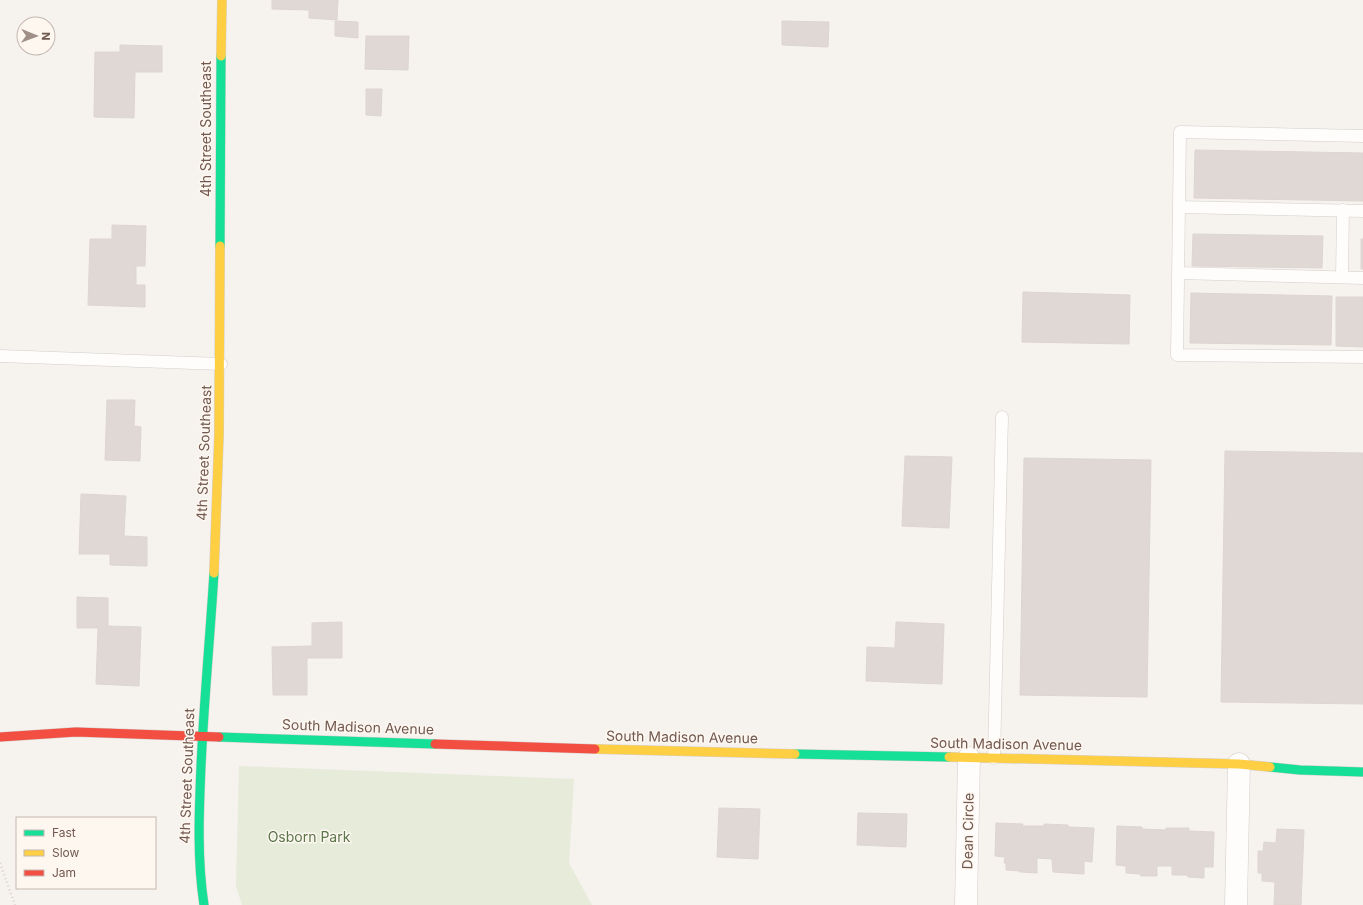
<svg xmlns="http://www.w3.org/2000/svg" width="1363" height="905" font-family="Inter,sans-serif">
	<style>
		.green { fill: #e6ebda }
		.building { fill: #dfd8d4; stroke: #ded5d1 }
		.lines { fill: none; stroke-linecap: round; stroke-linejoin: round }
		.lane-casing { stroke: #d4cec9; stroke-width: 13 }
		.street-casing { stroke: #d4cec9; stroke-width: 23 }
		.fast-casing { stroke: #d6ceca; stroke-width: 10 }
		.slow-casing { stroke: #d6ceca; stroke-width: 10 }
		.jam-casing { stroke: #d6ceca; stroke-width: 10 }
		.path { stroke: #d9d2d0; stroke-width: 2.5; stroke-dasharray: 1 3; stroke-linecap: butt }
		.lane { stroke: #fefdfc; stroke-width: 12 }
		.street { stroke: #fefdfc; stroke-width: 22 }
		.fast { stroke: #16e098; stroke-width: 9 }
		.slow { stroke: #ffcf43; stroke-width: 9 }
		.jam { stroke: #f24e42; stroke-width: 9 }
		.labels { text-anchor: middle; stroke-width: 3; stroke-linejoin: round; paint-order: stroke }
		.street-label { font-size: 14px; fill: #725950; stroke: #fdf7f0 }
		.park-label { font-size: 14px; fill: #5b764a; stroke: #fdf7f0 }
	</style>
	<rect width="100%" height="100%" fill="#f6f2ee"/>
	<path class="green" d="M239,766L574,779L569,863L592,905H242L236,886Z"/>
	<path class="building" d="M272,0H338L337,20L309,18V10L272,9Z
		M335,21L358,22V38L335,36Z
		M782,21L829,22L828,47L782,45Z
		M366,36H409L408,70L365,69Z
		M120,45L162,46V72H135L134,118L94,117L95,52H120Z
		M366,89H382L381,116L366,115Z
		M1195,150L1363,153V201L1194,198Z
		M112,225L146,226L145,266H136V285H145V307L88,305L90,239H112Z
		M1193,234L1323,236L1322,268L1192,266Z
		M1361,239H1363V269H1361Z
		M1023,292L1130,295L1129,344L1022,342Z
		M1191,293L1332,296L1331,345L1190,343Z
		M1336,297H1363V347L1336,346Z
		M107,400H135L134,426L141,427L140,461L105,460Z
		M1225,451L1363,453V704L1221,702Z
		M905,456L952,457L949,528L902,526Z
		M1024,458L1151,460L1147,697L1020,695Z
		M81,494L126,496L124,536L147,537V566L110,565V554H79Z
		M77,597L108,598V626L141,627L139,686L96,684L98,628H77Z
		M342,622V658H307V695H273L272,647L312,646V623Z
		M896,622L944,624L942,684L866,681L867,647L895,648Z
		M719,808L760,809L758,859L717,857Z
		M858,813L907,814L906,847L857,845Z
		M996,823L1023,824L1022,826H1044V824L1068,825V827L1094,828L1092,862L1084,861V874L1053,872L1052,859L1037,858V873L1020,872V871L1006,870V863H1004L1005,857L995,856Z
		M1117,826L1142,827V829L1166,830V828H1189V831L1214,832L1213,867H1204V878L1188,877L1187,875H1172V866H1157V876H1141L1140,874L1126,873V866L1116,865Z
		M1277,829L1304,830L1301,905H1274L1275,882L1262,881V873H1258V851H1263L1264,842L1276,843Z"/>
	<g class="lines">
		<defs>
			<path id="lane" d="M1363,136L1180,132L1177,355L1363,357
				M1179,207L1363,211
				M1178,273L1363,278
				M1342,277L1343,210
				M0,356L221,364
				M994,758L1002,417"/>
			<path id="street" d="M966,905L969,758
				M1236,905L1239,764"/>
			<path id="fast" d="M220,246L221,56
				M219,737L435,744
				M795,754L949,757
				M1270,767L1300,770L1363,772
				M204,905C197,859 199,813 201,766C204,701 210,637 214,573"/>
			<path id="slow" d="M221,56L222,0
				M214,573L219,434L220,246
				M595,749L795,754
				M949,757L1239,764L1270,767"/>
			<path id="jam" d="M0,737L76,732L219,737
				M435,744L595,749"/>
		</defs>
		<use href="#lane" class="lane-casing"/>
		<use href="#street" class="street-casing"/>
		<use href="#fast" class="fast-casing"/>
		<use href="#slow" class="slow-casing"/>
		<use href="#jam" class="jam-casing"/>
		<path class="path" d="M0,863L15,905"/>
		<use href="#lane" class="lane"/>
		<use href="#street" class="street"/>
		<use href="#fast" class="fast"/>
		<use href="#slow" class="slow"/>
		<use href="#jam" class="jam"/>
	</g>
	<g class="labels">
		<g class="street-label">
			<text transform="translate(206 129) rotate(-90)" y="5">4th Street Southeast</text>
			<text transform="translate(204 453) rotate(-88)" y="5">4th Street Southeast</text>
			<text transform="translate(358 727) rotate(2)" y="5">South Madison Avenue</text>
			<text transform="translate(682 737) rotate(1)" y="5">South Madison Avenue</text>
			<text transform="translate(1006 744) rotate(1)" y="5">South Madison Avenue</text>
			<text transform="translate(187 776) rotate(-88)" y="5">4th Street Southeast</text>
			<text transform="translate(968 831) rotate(-89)" y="5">Dean Circle</text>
		</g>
		<g class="park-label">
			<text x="309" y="842">Osborn Park</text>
		</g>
	</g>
	<rect x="16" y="817" width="140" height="72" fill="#fdf7f0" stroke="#c5b8b0"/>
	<rect x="24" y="830" width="20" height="6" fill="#16e098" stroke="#c5b8b0"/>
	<text x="52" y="837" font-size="12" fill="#725950">Fast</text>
	<rect x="24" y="850" width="20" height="6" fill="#ffcf43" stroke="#c5b8b0"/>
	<text x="52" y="857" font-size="12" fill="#725950">Slow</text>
	<rect x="24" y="870" width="20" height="6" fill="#f24e42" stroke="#c5b8b0"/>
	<text x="52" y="877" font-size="12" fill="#725950">Jam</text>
	<g transform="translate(36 36) rotate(91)"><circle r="19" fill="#fdf7f0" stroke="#c5b8b0"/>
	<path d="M0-3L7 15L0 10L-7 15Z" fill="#a08f87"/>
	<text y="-6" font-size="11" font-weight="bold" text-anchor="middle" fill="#725950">N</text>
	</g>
</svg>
